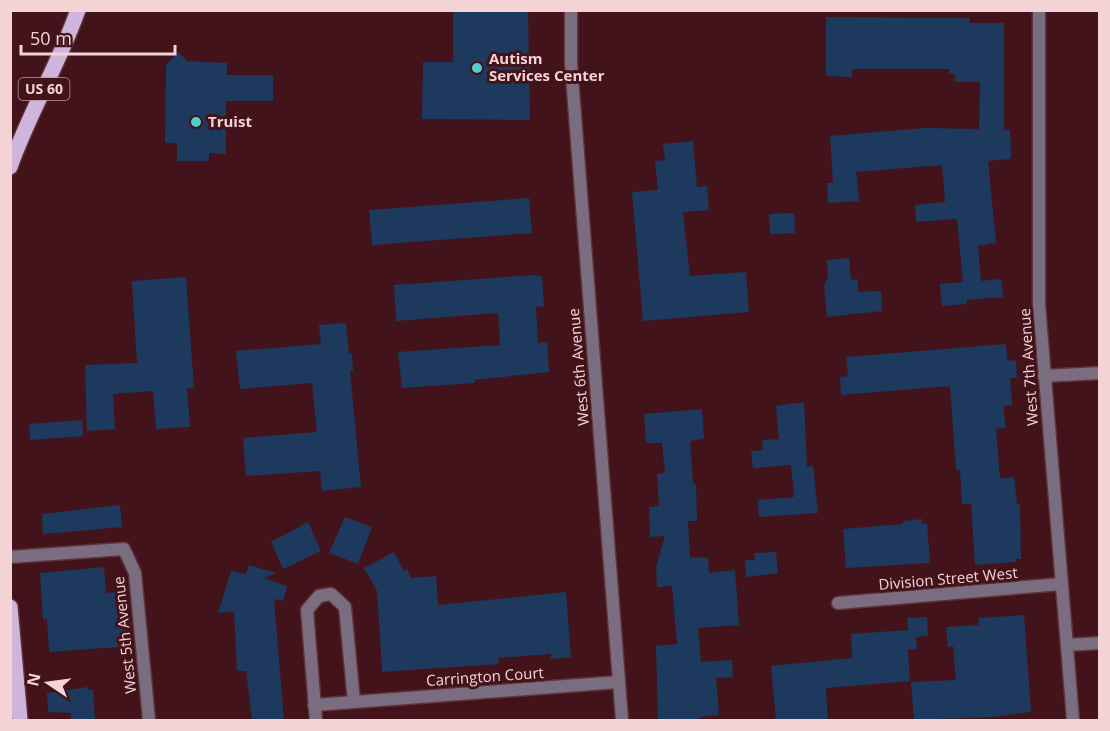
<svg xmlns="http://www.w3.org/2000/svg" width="1110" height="731" font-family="'Open Sans',sans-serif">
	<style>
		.building { fill: #1d3a5e }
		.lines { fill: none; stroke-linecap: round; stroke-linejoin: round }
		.minor-casing { stroke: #5e3238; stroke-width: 15 }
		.tertiary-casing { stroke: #5e3238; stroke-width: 15 }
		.primary-casing { stroke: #5e3238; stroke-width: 18 }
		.minor { stroke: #7a6d80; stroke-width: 12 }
		.tertiary { stroke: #7a6d80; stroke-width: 12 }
		.primary { stroke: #cfb4dc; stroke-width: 15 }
		.poi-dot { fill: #52cdcc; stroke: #42131a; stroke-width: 2 }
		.labels { text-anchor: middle; stroke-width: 6; stroke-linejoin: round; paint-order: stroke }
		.shield { fill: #42131a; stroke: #bf999d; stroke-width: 1.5 }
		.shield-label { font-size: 14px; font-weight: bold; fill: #f4d3d5 }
		.poi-label { font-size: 15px; font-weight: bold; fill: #f4d3d5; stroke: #42131a; text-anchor: start }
		.street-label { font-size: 15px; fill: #f4d3d5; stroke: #42131a }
	</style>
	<rect width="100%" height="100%" fill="#42131a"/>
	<path class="building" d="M453,10H528L530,120L422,119L423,62H453Z
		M826,17L970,18V23H1004V130H1010L1011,159L988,161L996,243L978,246L981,281L1001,279L1003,297L967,300V304L942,306L940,284L963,282L957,219L916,222L915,205L945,202L942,165L856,172L859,201L828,203L827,183H833L830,136L925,128L979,129L980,82H955V74H949V69H852V77L826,76Z
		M178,52L187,61L227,63V75H273V101H226V154L209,153V161H177V143H165L166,65Z
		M693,141L697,187L707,186L709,210L683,212L690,276L746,272L749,312L643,321L632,192L658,190L655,161L665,160L663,144Z
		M529,198L532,233L372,245L369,210Z
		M794,213L795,233L770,234L769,214Z
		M849,258L851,280L858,279V292L881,291L882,311L827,317L824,286L828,277L827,260Z
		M533,275L542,276L544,306L536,307V310L538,343L547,342L549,372L474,380L475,383L402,388L398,352L500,345L498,313L396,321L394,285Z
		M186,277L194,388H187L190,427L156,429L153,391L113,394L115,429L87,431L85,365L137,363L132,281Z
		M346,323L349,354L352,353L353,371H350L361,487L322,491L320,471L246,476L243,438L317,432L312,383L240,389L236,351L321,344L319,325Z
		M1006,344L1007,361L1016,360L1017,378H1010L1012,405L1003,406L1006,428L996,429L1000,478L1014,477L1017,504H1020L1021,559H1016V562L975,565L971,504H962L960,470H956L950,386L841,395L840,377L848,376L846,357Z
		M804,402L807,467L813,466L818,513L759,517L758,500L794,497L791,465L753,468L751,451L763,450L762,440L779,439L776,406Z
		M702,409L704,439L690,441L693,484H696L697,521H688L690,557L708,558L709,573L735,570L739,625L698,628L701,662L732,660L733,677L716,678L719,715L699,717V720H658L656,646L677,644L672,586L657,587L656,567L665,536L650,537L649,507L659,506L657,474L665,473L662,443H646L644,414Z
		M82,420L83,436L30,440L29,424Z
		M120,505L122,527L43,534L42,514Z
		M345,517L372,527L358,564L329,553Z
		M922,519V524L927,523L930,563L846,568L843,529L903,524V521Z
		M308,522L321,551L283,569L271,542Z
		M394,552L404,571L407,569L411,578L436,576L438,605L566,592L571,657L551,659V654L498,658L499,664L382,672L377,591L364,568Z
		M776,552L778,573L746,577L745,560H755L754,553Z
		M249,565L276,573L264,578L287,586L283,601L274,599L284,720H252L246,671H237L234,612L218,613L231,571L246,574Z
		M104,567L106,593L128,591L132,646L49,652L47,619H43L40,573Z
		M1024,615L1031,712L993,717L914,720L911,682L956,680L953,646L948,647L946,627L979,625L978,618Z
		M927,617L928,636L916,637L917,649L908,650L910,681L826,688L828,720H776L771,666L852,658L851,634L908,630L907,618Z
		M88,687V690H93L95,720H71V713L48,712L47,693Z"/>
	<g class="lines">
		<defs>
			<path id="minor" d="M571,10V64L622,720
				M1044,376L1100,373
				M10,557L124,549L135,573L149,720
				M838,603L1061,584
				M1067,645L1100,643
				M314,705L619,682
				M316,720L307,610L319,596L331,594L345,607L354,702"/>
			<path id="tertiary" d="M1039,10V304L1073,720"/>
			<path id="primary" d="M10,167C29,113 59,64 78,10
				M10,607L20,720"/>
		</defs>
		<use href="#minor" class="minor-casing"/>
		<use href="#tertiary" class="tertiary-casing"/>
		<use href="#primary" class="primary-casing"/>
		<use href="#minor" class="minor"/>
		<use href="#tertiary" class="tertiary"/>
		<use href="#primary" class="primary"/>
	</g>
	<g class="poi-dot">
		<circle cx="477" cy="68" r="6"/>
		<circle cx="196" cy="122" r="6"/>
	</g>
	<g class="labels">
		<rect class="shield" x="18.5" y="78" width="51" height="22" rx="4.5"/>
		<g class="shield-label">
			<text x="44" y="94">US 60</text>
		</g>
		<g class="poi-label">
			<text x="489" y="64">Autism<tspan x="489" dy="17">Services Center</tspan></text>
			<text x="208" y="127">Truist</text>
		</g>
		<g class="street-label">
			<text transform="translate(579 367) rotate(-95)" y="5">West 6th Avenue</text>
			<text transform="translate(1029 367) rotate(-94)" y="5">West 7th Avenue</text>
			<text transform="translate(948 579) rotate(-5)" y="5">Division Street West</text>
			<text transform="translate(125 635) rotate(-96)" y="5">West 5th Avenue</text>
			<text transform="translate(485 677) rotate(-4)" y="5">Carrington Court</text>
		</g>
	</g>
	<rect width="1110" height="731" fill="none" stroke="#f4d3d5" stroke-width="24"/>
	<g transform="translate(48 683) rotate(283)" stroke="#42131a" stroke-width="4.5" paint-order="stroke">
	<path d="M0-4.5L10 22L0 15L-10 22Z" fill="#f4d3d5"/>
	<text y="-9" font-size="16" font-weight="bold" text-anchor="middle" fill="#f4d3d5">N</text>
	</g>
	<path d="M21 45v9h154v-9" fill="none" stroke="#f4d3d5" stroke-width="3"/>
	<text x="30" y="45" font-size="18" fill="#f4d3d5" stroke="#42131a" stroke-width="4.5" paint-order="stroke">50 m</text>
</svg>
